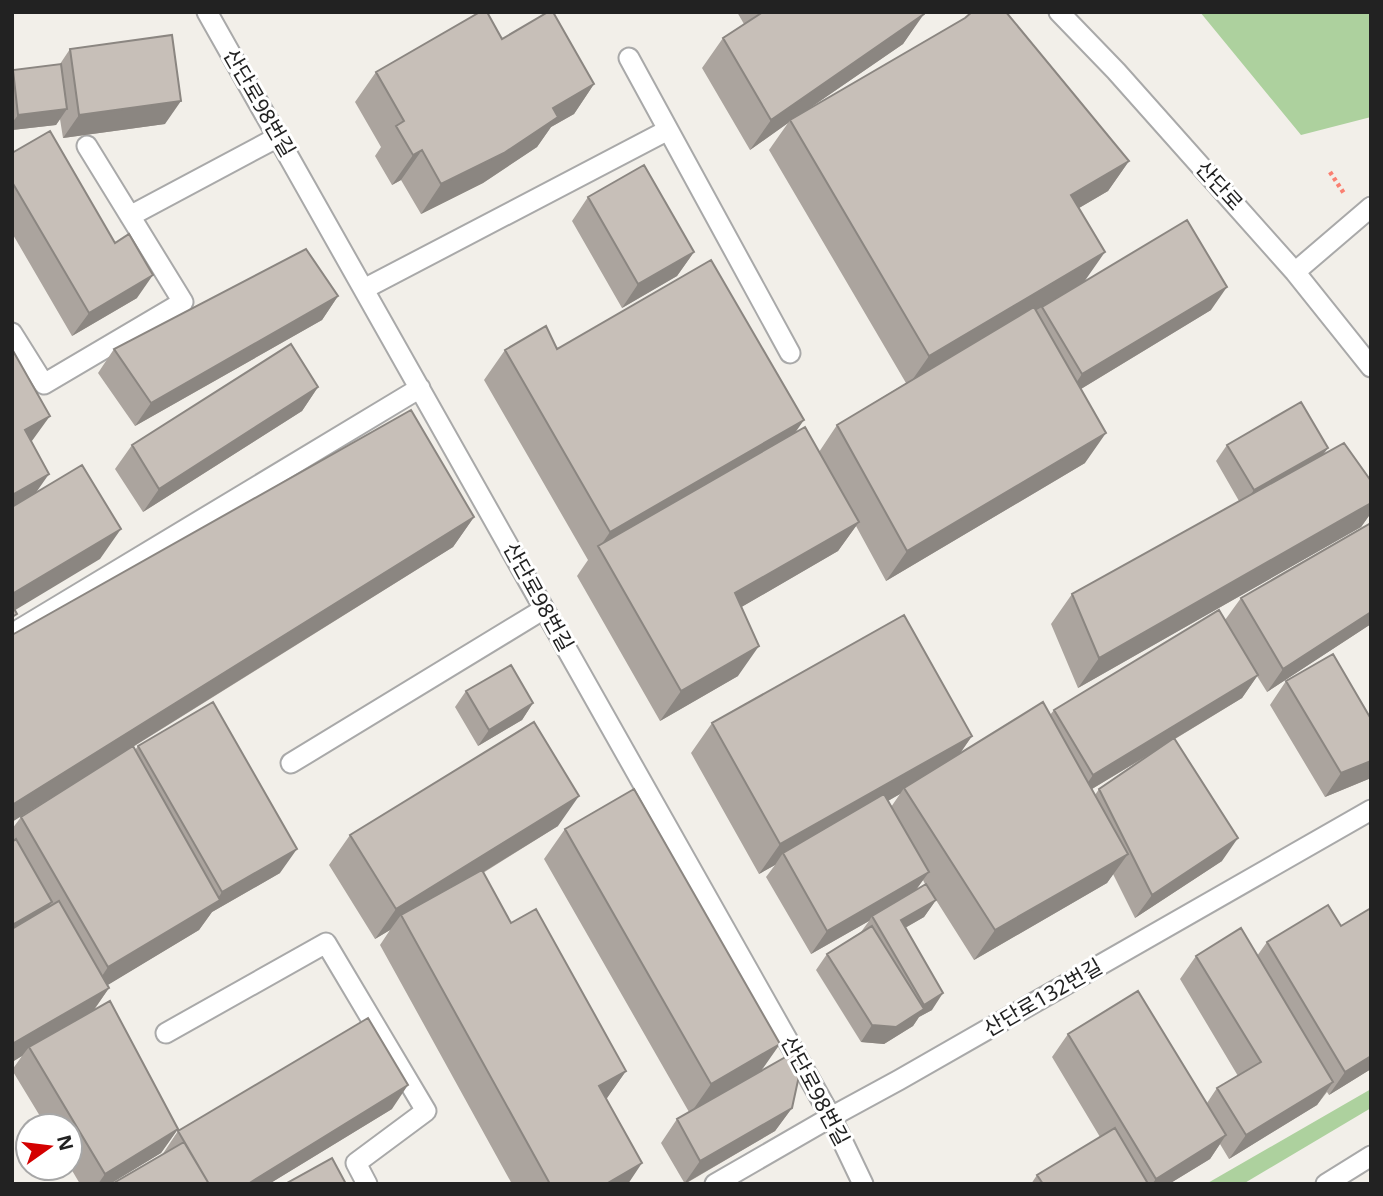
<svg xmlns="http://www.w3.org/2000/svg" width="1383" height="1196" font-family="'Noto Sans','Noto Sans KR',sans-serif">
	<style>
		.forest { fill: #add19e }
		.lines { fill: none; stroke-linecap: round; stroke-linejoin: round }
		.service-casing { stroke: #a9a9a9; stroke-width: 23 }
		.path { stroke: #fa8072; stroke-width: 4.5; stroke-dasharray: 3.5 3.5; stroke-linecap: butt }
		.service { stroke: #fff; stroke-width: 19 }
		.wall { fill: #aba49e; fill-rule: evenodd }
		.shaded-wall { fill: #8b8681 }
		.building { fill: #c7bfb8; stroke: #8b8681; stroke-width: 2 }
		.labels { text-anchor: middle; stroke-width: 6; stroke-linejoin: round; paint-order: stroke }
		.street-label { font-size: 21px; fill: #222; stroke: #fff }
	</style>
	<rect width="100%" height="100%" fill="#f2efe9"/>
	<path class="forest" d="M1200,12H1371V117L1301,135Z
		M1371,1089V1108L1243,1184H1206Z"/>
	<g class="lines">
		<defs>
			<path id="service" d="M207,12L831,1117L863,1184
				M1059,12L1116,71L1295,272L1371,367
				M629,58L790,353
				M130,216L278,137
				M1295,272L1371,207
				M364,289L668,130
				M12,333L44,384L183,302L87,146
				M20,629L420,388
				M291,763L544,609
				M166,1033L326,943L426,1111L356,1163L367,1184
				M715,1184L831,1117L899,1080L1371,810
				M1326,1184L1371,1156"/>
		</defs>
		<use href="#service" class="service-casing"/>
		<path class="path" d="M1330,172L1345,195"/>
		<use href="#service" class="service"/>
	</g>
	<path class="wall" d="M737,12H924L903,44L804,112L1129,161L1108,191L1079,208L1084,281L1211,310L1081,389L1085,463L886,581L856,526L838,551L741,607L738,676L660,721L577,576L588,560L484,380L505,350L557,349L795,433L819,452L837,425L906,383L769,150L788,123L750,150L702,68L723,38L744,24Z
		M502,39L594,84L574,114L551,127L537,147L483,183L421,214L401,180L392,185L375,156L381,147L355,102L376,72Z
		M70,49L165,124L63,138L60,119L56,125L12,130L13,70L60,64Z
		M12,153L137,298L72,336L12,233Z
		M588,197L694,252L677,276L622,308L572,221Z
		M338,296L322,320L135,426L98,373L114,349Z
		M318,387L302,411L143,512L115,469L132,445Z
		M1227,445L1328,448L1323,454L1371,481V513L1361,527L1078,688L1051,624L1072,594L1239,501L1216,461Z
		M474,517L453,547L133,747L135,750L138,746L280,873L212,912L199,930L107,985L109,988L94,1010L178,1129L161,1153L110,1184H80L70,1167V1126H46L12,1070L22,1056L12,1062V829L21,817Z
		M1371,523V624L1267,692L1257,676L1242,698L1175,739L1222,861L1135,918L1113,874L1107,883L974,960L936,900L924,917L905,928L932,1010L919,1017L913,1026L884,1044L861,1042L816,970L827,954L861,932L869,921L811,954L766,877L775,865L759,874L691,753L712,723L972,736L959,755L1050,715L1054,710L1225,620L1241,598ZM1157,750L1099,789L1095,795L1092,789ZM900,794L891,807L888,801ZM923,880L925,884L916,890Z
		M1286,681L1371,719V778L1325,797L1270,705Z
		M466,691L533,703L522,720L478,746L455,707Z
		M558,826L483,873L511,923L626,1071L606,1099L628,1184H512L380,945L390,930L375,939L329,865L350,835Z
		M565,829L792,1108L775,1131L685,1184L661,1143L677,1119L689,1112L544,859Z
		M1371,908V1069L1329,1095L1327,1092L1317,1105L1229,1159L1220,1144L1210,1159L1169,1184H1031L1037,1175L1100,1137L1052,1057L1068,1034L1207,1103L1217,1088L1238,1076L1180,979L1196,956H1257L1267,942L1341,926Z
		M392,1109L269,1184H112L162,1155L178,1131Z"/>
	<path class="shaded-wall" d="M924,14L903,44L791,121L790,120L788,123L750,150L771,120Z
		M594,84L574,114L551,127L537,147L483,183L421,214L441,184L553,108Z
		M181,101L165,124L63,138L79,115Z
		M67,109L56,125L12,130V123L18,115Z
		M422,150L401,180L392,185L413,155Z
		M1129,161L1108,191L1050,225L1071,195Z
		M694,252L677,276L622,308L638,284Z
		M1105,252L1084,282L908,386L929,356Z
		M153,275L137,298L72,336L89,313Z
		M1227,287L1211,310L1066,398L1082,374Z
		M338,296L322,320L135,426L151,403Z
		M318,387L302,411L143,512L159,489Z
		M50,416L29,445L25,430Z
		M804,420L783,450L599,548L610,532Z
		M1106,433L1085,463L886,581L907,551Z
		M1328,448L1316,464L1242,506L1254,490Z
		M49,474L28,504L12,513V495Z
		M1371,503V513L1361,527L1078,688L1099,658Z
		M474,517L453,547L12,822V805Z
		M859,522L838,551L714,623L735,593Z
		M121,529L100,559L12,612V594Z
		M1371,612V624L1267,692L1283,669Z
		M759,646L738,676L660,721L681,691Z
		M1258,675L1242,698L1077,798L1093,775Z
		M533,703L522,720L478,746L489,730Z
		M972,736L951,766L904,788L900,794L786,859L783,853L775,865L759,874L780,844Z
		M1371,761V778L1325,797L1341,773Z
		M579,796L558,826L404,921L401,915L390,930L375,939L396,909Z
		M1238,838L1222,861L1135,918L1152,895Z
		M297,849L280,873L212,912L199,930L88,997L108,967L214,904L222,892Z
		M1128,854L1107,883L974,960L995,930Z
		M929,872L912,895L872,916L869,921L811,954L827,931Z
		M936,900L924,917L889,937L901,920Z
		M52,902L31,932L12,942V925Z
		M109,988L88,1018L29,1047L22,1056L12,1062V1044Z
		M943,993L932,1010L919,1017L913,1026L884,1044L861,1042L872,1025L917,1014L924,1005Z
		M780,1044L759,1074L690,1114L711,1084Z
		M1371,1056V1069L1329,1095L1345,1072Z
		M626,1071L605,1101L599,1086Z
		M1333,1082L1317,1105L1229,1159L1246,1135Z
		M408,1085L392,1109L269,1184H248Z
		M792,1108L775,1131L684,1184L700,1161Z
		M178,1129L161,1153L110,1184H98L105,1174Z
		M1226,1135L1210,1159L1169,1184H1152L1156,1179Z
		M642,1163L628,1184H606Z"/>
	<path class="building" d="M480,12H487L502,39L548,12H553L594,84L553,108L558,117L504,153L441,184L422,150L413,155L396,126L404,121L376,72Z
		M763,12H924V14L771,120L723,38Z
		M972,12H1006L1129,161L1071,195L1105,252L929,356L790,120L965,18Z
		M172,35L181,101L79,115L70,49Z
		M61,64L67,109L18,115L13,70Z
		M50,131L115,243L129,234L153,275L89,313L12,182V153Z
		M644,165L694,252L638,284L588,197Z
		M1187,220L1227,287L1082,374L1042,307Z
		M306,249L338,296L151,403L114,349Z
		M711,260L804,420L610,532L505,350L546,326L557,349Z
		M1034,307L1106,433L907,551L837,425Z
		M291,344L318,387L159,489L132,445Z
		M12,349L50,416L25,430L49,474L12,495Z
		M1301,402L1328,448L1254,490L1227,445Z
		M411,410L474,517L12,805V635Z
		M805,427L859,522L735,593L759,646L681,691L598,546Z
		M1344,443L1371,481V503L1099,658L1072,594Z
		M82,465L121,529L12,594V507Z
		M1371,523V612L1283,669L1241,598Z
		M12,605L17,614L12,617Z
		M1219,610L1258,675L1093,775L1054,710Z
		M904,615L972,736L780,844L712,723Z
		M1333,654L1371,719V761L1341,773L1286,681Z
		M511,665L533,703L489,730L466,691Z
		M213,702L297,849L222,892L138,746Z
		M1043,702L1128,854L995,930L904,788Z
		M534,722L579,796L396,909L350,835Z
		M1174,738L1238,838L1152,895L1099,789Z
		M133,746L220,900L108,967L21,817Z
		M634,789L780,1044L711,1084L565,829Z
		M884,794L929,872L827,931L783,853Z
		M16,839L52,902L12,925V842Z
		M482,870L511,923L536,909L626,1071L599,1086L642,1163L606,1184H550L401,915Z
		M926,884L936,900L901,920L943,993L924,1005L872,916Z
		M59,901L109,988L12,1044V929Z
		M1328,905L1341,926L1371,908V1056L1345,1072L1267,942Z
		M872,926L924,1009L896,1027L872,1025L827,954Z
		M1241,928L1333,1082L1246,1135L1217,1088L1261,1062L1196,956Z
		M1138,991L1226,1135L1156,1179L1068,1034Z
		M110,1001L178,1129L105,1174L29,1047Z
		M368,1018L408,1085L248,1184H209L178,1131Z
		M796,1051L802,1062L792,1108L700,1161L677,1119Z
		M1115,1128L1147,1182L1144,1184H1043L1037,1175Z
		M184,1142L209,1184H112Z
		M332,1158L346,1184H285Z"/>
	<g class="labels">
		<g class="street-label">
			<text transform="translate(259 103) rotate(60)" y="7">산단로98번길</text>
			<text transform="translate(1219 186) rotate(48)" y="7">산단로</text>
			<text transform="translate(538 597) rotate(61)" y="7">산단로98번길</text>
			<text transform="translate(1043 998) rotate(-30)" y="7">산단로132번길</text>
			<text transform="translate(815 1091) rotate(62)" y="7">산단로98번길</text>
		</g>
	</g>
	<rect width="1383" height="1196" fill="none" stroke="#222222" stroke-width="28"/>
	<g transform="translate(49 1147) rotate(76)"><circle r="33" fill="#ffffff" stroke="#a7a7a7" stroke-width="2"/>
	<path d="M0-5L12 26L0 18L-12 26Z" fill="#d40000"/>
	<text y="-10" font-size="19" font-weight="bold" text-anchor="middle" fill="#222222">N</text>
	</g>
</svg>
